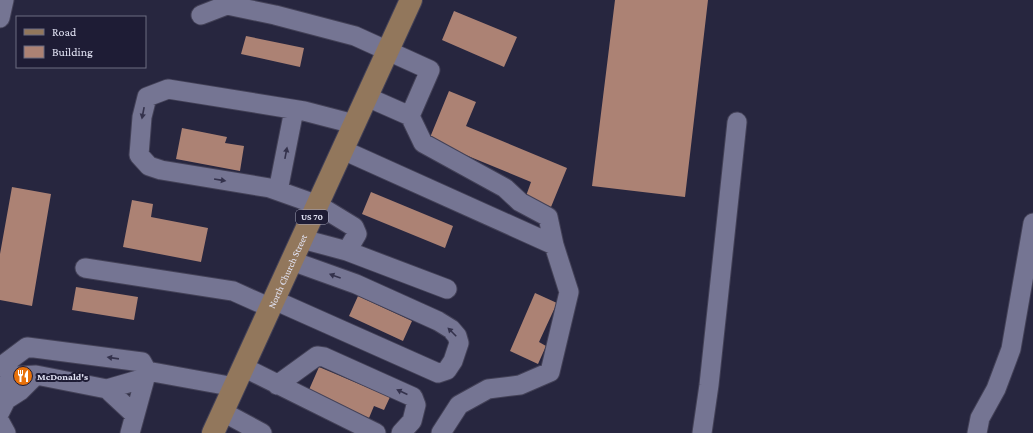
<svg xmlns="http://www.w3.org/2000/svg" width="1033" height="433" font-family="'Crimson Pro',serif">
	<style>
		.building { fill: #ac8274 }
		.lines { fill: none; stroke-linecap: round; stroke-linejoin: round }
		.minor-casing { stroke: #434157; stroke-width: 21 }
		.major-casing { stroke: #434157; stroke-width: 24 }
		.minor { stroke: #757593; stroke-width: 19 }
		.major { stroke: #92775c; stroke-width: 22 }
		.oneway { fill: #34324c }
		.labels { text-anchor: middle; stroke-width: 4; stroke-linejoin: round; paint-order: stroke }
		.shield { fill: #1e1c35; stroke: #a7a7bb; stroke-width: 1 }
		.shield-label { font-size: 9px; font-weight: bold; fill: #e2e3f4 }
		.street-label { font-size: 10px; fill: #e2e3f4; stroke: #1e1c35 }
		.poi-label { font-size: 10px; font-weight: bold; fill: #e2e3f4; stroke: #1e1c35; text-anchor: start }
	</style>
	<rect width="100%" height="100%" fill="#27263f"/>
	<path class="building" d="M615,0H708L685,197L592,186Z
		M454,11L517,37L504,67L442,40Z
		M246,36L304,48L300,67L241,54Z
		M449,91L476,102L466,126L567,168L551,207L526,196L531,182L429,140Z
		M182,128L227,137L225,143L244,146L240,171L176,159Z
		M12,187L51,194L32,306L0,300V254Z
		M371,192L453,226L445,248L362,214Z
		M132,200L153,204L151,217L208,228L201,262L123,247Z
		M76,287L138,297L134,320L72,310Z
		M535,293L557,303L539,342L546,346L538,364L510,351Z
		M358,296L412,321L403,341L349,316Z
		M319,367L390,397L384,410L374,406L369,418L308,392Z"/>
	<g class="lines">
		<defs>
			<path id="minor" d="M201,15L227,5L275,15L355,36L430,70L410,116L367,97
				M0,18L4,0
				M410,116L423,143L505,188L520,202L548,217L554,245
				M343,150L554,245L569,292L550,372L520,385L488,389L459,405L441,433
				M278,191L294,110
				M302,239L347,251L357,234L354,227L318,205L270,188L161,170L149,166L139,155L142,117L147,97L168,89L304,111L354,124
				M347,251L447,289
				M85,268L233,291L271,308
				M274,300L438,373L447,370L453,361L459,343L457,336L451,329L438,321L356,284L292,261
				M0,367L27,347L142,362L147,371L130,433
				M243,367L376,433
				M147,371L235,387
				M277,385L317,356L324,357L413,397L416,405L412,421L401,433
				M0,389L17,376L36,375
				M107,389L145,378
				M0,412L6,400L20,391L36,375L107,389L135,415
				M223,412L262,433
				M0,422L6,433
				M702,433L709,385L737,122
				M977,433L980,418L996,389L1011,349L1033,223"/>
			<g id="major">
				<path id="s1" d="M213,433L411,0"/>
			</g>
		</defs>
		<use href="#minor" class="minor-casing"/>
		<use href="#major" class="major-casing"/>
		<use href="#minor" class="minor"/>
		<use href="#major" class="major"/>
	</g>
	<defs><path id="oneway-solid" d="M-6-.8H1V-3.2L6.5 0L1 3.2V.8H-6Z"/></defs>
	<g class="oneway">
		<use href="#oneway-solid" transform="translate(143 113) rotate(101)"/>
		<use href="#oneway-solid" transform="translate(286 153) rotate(-79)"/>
		<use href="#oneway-solid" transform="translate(220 180) rotate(9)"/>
		<use href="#oneway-solid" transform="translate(335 276) rotate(-160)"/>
		<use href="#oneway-solid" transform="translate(452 332) rotate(-135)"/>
		<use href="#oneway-solid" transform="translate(113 358) rotate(-172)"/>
		<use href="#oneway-solid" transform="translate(402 392) rotate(-155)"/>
	</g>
	<defs>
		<symbol id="restaurant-disc" viewBox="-11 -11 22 22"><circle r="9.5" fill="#e8710a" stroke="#1e1c35"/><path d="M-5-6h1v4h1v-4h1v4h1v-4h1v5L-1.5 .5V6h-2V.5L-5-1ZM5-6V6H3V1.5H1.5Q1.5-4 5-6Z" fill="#fff"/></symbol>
	</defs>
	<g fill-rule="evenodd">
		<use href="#restaurant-disc" x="12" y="365" width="22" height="22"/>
	</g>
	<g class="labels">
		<rect class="shield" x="296" y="210" width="32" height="14" rx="3"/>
		<g class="shield-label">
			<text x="312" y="220">US 70</text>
		</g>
		<g class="street-label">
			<text dy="4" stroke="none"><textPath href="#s1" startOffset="178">North Church Street</textPath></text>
		</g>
		<g class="poi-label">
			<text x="37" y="380">McDonald's</text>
		</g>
	</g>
	<rect x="16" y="16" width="130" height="52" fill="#1e1c35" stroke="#6c6c81"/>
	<rect x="24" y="29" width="20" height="6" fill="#92775c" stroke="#6c6c81"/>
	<text x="52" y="36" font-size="12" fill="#e2e3f4">Road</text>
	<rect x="24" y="46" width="20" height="12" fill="#ac8274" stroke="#6c6c81"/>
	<text x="52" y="56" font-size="12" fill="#e2e3f4">Building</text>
</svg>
